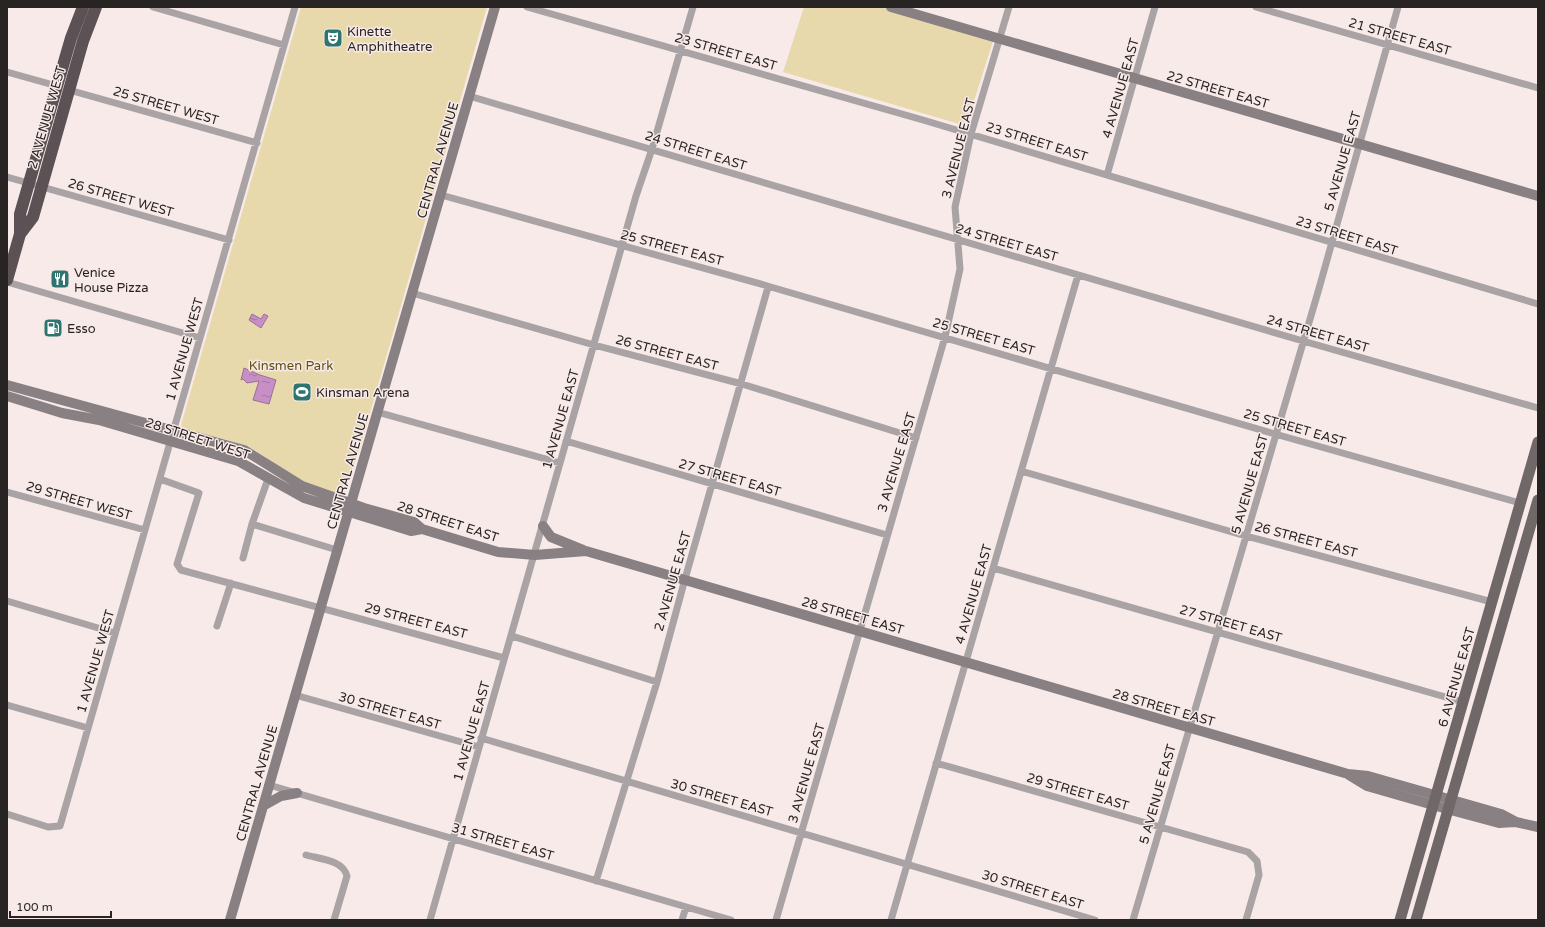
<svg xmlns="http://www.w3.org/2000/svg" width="1545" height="927" font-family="'Varela Round',sans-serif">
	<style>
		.park { fill: #e8d9ac }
		.water { fill: url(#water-ripples); stroke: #986f95 }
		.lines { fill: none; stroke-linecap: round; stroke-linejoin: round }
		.street { stroke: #a9a3a5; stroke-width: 7 }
		.secondary { stroke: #888082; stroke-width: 10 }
		.primary { stroke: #706769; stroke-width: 11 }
		.highway { stroke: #5c5154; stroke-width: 12 }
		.labels { text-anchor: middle; stroke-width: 3; stroke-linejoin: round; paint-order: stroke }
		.poi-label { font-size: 13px; fill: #292424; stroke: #f7eae8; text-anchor: start }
		.street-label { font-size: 13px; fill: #292424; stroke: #f7eae8 }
		.park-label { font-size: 13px; fill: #625116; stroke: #f7eae8 }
	</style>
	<defs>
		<pattern id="water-ripples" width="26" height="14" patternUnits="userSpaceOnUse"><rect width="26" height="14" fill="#c78fc6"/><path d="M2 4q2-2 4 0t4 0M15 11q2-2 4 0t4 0" fill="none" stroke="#a275a1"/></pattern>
	</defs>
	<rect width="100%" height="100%" fill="#f7eae8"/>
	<path class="park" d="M301,7H487L360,448L346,486L340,492C311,496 275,460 250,448C230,439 206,435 184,429L181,425Z
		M804,7H885L994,38L966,126L783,72Z"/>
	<path class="water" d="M252,314L261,319L264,314L268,316L261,328L249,320Z
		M244,368L260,375L276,380L269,404L253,400L259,381L247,383L243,379L241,380Z"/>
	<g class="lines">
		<path class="street" d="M153,7L284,45
			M527,7L923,120L1538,304
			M1256,7L1538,88
			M7,72L57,86
			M69,90L257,143
			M469,96L1303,341L1538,408
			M1107,175L1155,7
			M7,177L229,240
			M441,195L764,285L1275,434L1520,503
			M7,282L200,338
			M412,293L594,345L742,384L916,438
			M377,412L560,463
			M566,441L887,535
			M1021,471L1246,536L1492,602
			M160,479L199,493L177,564L181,570L504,658
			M7,492L145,530
			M252,524L337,550
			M243,558L252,524L268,479
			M993,568L1463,702
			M7,601L115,633
			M217,626L231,583
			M512,636L657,682
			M295,695L479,747
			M7,705L88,728
			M481,738L1095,920
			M936,763L1248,852L1257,861L1259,875L1246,920
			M269,785L731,920
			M7,814L48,827L60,826L295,7
			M306,855C320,859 343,860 347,876L334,920
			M596,881L657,682L685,579L768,287
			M430,920L636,196L652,149L693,7
			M682,920L686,907
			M776,920L945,337L960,269L955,207L971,134L1009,7
			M891,920L1078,275
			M1133,920L1318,292L1398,7"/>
		<path class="secondary" d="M891,7L1538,196
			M7,385L244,450L302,486L364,508L414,522L422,529L498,552L535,555L586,551L1348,774L1368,776L1501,814L1516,822L1538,827
			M7,396L62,413L99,420L238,461L304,498L411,531L422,529
			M543,526L551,537L583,550
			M1349,775L1367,786L1447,809L1499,823L1515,822
			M263,806L281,796L297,793
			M230,920L495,7"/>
		<path class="primary" d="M1400,920L1538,442
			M1416,920L1538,500"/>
		<path class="highway" d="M20,234L33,217L83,41L96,7
			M7,280L20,234V214L71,38L83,7"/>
	</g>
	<defs>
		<symbol id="theatre-square" viewBox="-11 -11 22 22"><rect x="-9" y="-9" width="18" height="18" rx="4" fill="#2d756e" stroke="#f7eae8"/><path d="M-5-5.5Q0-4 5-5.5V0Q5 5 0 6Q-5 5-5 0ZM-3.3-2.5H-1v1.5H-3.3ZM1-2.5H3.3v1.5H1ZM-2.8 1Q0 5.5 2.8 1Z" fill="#fff"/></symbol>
		<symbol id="restaurant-square" viewBox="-11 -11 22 22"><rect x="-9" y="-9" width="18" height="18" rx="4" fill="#2d756e" stroke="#f7eae8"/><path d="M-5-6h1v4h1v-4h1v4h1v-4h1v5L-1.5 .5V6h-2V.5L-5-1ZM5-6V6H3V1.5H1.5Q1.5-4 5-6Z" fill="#fff"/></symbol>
		<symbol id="fuel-square" viewBox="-11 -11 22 22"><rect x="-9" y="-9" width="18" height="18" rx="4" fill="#2d756e" stroke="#f7eae8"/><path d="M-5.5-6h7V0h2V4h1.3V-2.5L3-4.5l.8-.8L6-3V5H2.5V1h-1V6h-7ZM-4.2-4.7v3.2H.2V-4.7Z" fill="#fff"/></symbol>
		<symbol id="stadium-square" viewBox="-11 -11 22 22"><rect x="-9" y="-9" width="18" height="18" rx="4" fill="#2d756e" stroke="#f7eae8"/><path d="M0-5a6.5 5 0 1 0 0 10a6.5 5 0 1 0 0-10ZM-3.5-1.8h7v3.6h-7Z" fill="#fff"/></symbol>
	</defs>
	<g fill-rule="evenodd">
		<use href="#theatre-square" x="322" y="27" width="22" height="22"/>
		<use href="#restaurant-square" x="49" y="268" width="22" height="22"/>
		<use href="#fuel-square" x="42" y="317" width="22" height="22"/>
		<use href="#stadium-square" x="291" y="381" width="22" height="22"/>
	</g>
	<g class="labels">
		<g class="poi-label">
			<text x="347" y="36">Kinette<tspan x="347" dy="15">Amphitheatre</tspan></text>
			<text x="74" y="277">Venice<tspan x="74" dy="15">House Pizza</tspan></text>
			<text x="67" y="333">Esso</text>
			<text x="316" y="397">Kinsman Arena</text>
		</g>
		<g class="street-label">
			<text transform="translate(1400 36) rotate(16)" y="5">21 STREET EAST</text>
			<text transform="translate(726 51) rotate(16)" y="5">23 STREET EAST</text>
			<text transform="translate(1120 88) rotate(-74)" y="5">4 AVENUE EAST</text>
			<text transform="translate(1218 89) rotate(16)" y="5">22 STREET EAST</text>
			<text transform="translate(166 105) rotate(16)" y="5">25 STREET WEST</text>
			<text transform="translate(46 117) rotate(-74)" y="5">2 AVENUE WEST</text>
			<text transform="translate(1037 141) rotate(17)" y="5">23 STREET EAST</text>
			<text transform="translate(958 148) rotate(-76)" y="5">3 AVENUE EAST</text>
			<text transform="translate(696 150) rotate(17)" y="5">24 STREET EAST</text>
			<text transform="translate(437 160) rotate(-74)" y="5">CENTRAL AVENUE</text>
			<text transform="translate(1342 161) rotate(-74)" y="5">5 AVENUE EAST</text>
			<text transform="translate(121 197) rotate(16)" y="5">26 STREET WEST</text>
			<text transform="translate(1347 235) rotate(17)" y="5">23 STREET EAST</text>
			<text transform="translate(1007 242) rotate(16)" y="5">24 STREET EAST</text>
			<text transform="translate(672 247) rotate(15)" y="5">25 STREET EAST</text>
			<text transform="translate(1318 333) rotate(16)" y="5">24 STREET EAST</text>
			<text transform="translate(984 336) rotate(16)" y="5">25 STREET EAST</text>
			<text transform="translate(184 349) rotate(-74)" y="5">1 AVENUE WEST</text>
			<text transform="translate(667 352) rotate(15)" y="5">26 STREET EAST</text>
			<text transform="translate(560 419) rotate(-74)" y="5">1 AVENUE EAST</text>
			<text transform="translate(1295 427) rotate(16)" y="5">25 STREET EAST</text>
			<text transform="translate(198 438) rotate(18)" y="5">28 STREET WEST</text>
			<text transform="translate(896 462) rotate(-73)" y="5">3 AVENUE EAST</text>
			<text transform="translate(347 471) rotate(-74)" y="5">CENTRAL AVENUE</text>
			<text transform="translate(730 477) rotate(16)" y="5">27 STREET EAST</text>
			<text transform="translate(1249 484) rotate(-74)" y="5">5 AVENUE EAST</text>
			<text transform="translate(79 500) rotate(16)" y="5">29 STREET WEST</text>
			<text transform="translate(448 521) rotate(18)" y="5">28 STREET EAST</text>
			<text transform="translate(1306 539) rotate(15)" y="5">26 STREET EAST</text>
			<text transform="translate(672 581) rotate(-74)" y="5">2 AVENUE EAST</text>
			<text transform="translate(973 594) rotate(-74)" y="5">4 AVENUE EAST</text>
			<text transform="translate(853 615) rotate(16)" y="5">28 STREET EAST</text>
			<text transform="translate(416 620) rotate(15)" y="5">29 STREET EAST</text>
			<text transform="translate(1231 623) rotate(16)" y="5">27 STREET EAST</text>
			<text transform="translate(95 661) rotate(-74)" y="5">1 AVENUE WEST</text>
			<text transform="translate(1456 677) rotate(-74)" y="5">6 AVENUE EAST</text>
			<text transform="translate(1164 707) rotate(16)" y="5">28 STREET EAST</text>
			<text transform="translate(390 710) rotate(16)" y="5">30 STREET EAST</text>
			<text transform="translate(471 731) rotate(-74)" y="5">1 AVENUE EAST</text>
			<text transform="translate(806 773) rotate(-74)" y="5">3 AVENUE EAST</text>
			<text transform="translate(256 783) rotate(-74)" y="5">CENTRAL AVENUE</text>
			<text transform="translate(1078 791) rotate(16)" y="5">29 STREET EAST</text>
			<text transform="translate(1157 794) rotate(-74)" y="5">5 AVENUE EAST</text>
			<text transform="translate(722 797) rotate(16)" y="5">30 STREET EAST</text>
			<text transform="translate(503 841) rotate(16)" y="5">31 STREET EAST</text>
			<text transform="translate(1033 889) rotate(17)" y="5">30 STREET EAST</text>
		</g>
		<g class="park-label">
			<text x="291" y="370">Kinsmen Park</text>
		</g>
	</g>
	<rect width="1545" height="927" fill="none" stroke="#292424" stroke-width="16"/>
	<path d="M10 911v6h101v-6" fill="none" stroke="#292424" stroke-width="2"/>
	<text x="16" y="911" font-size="12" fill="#292424" stroke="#f7eae8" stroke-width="3" paint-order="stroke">100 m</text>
</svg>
